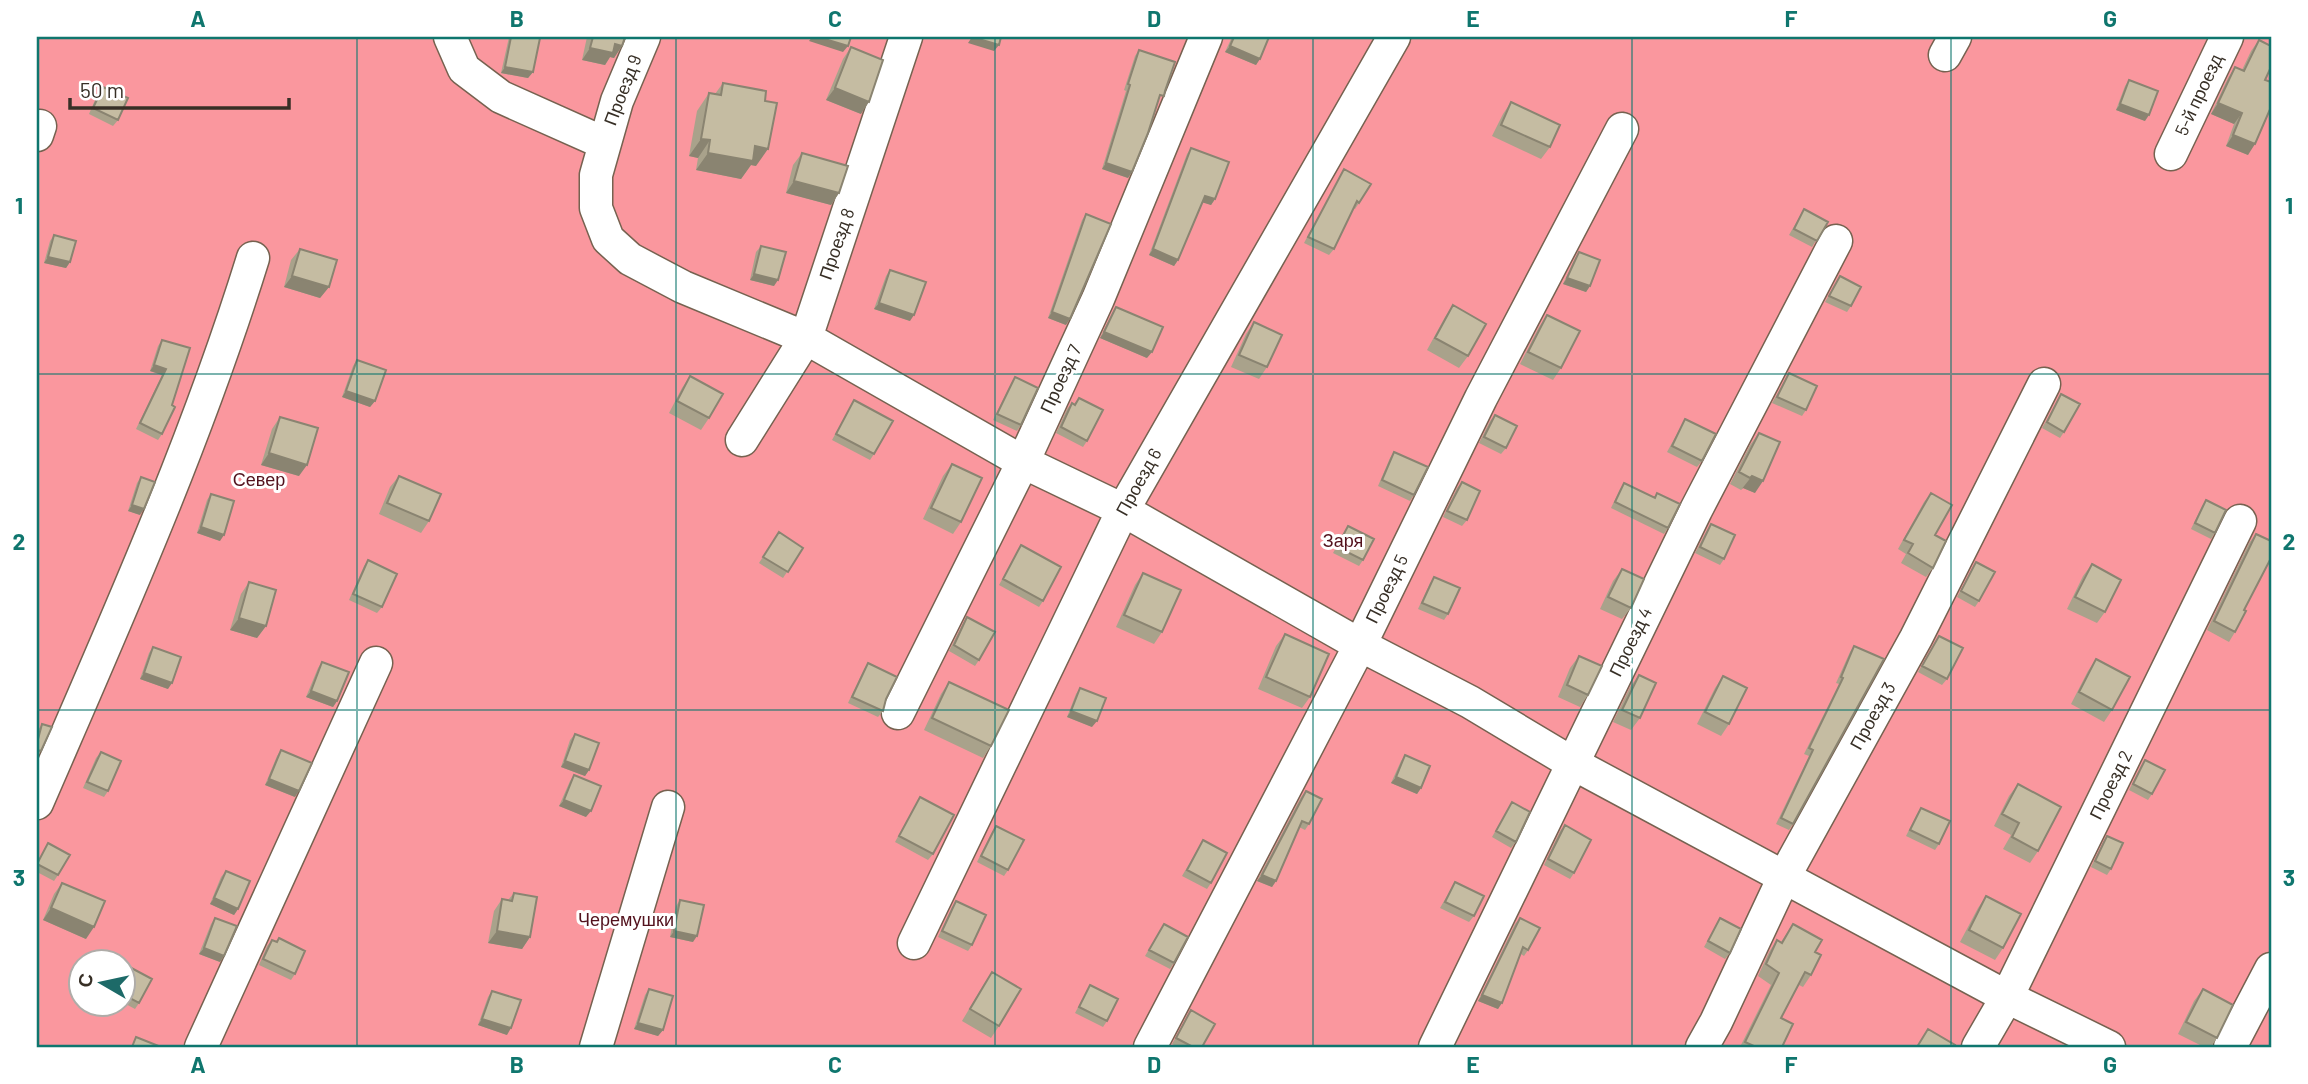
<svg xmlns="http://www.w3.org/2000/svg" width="2308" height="1084" font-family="Barlow,sans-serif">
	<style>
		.green { fill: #fa979e; fill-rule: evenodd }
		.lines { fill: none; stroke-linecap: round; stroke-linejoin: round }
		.minor-casing { stroke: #766250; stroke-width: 35 }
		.minor { stroke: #fff; stroke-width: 32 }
		.wall { fill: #a9a28b }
		.shaded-wall { fill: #8a8471 }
		.building { fill: #c5bca2; stroke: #8a8471; stroke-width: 2 }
		.grid { fill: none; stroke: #0f766e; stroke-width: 2; stroke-opacity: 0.55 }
		.labels { text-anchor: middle; stroke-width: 6; stroke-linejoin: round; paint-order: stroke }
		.street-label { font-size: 18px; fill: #372f26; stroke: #fff }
		.park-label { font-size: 18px; fill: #53121d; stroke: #fff }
		.neatline { fill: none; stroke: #0f766e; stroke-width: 2.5 }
		.grid-label { font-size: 23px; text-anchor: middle; font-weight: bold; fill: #0f766e }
	</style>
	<rect width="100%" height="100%" fill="#f1dbc5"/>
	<path class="green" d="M37,37H2271V1047H37ZM80,962H122V1004H80Z"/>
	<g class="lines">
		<defs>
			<path id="minor" d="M450,37L464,69L501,97L604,143
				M644,37L617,101L596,175V208L608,239L630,259L683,287L806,338L1023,462L1123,510L1360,645L1470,702L1572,763L2007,997L2109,1047
				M1945,55L1955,37
				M37,135L40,126
				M2171,154L2227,37
				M742,440L806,338L906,37
				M898,713L1023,462L1098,299L1206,37
				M37,803C115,623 195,445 253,258
				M914,943L1123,510L1394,37
				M201,1047L376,663
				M596,1047L668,807
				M1150,1047L1360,645L1481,398L1622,129
				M1435,1047L1696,510L1836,241
				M1702,1047L1716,1022L1784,877L1916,638L2044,384
				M1978,1047L2007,997L2240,521
				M2230,1047L2271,969"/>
		</defs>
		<use href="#minor" class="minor-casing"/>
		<use href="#minor" class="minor"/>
	</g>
	<path class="wall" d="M509,37H533V72L528,78L501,73Z
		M587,37H625L622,46L614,58L610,57L605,65L582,60Z
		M1232,37H1269L1256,65L1225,52Z
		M2259,40L2265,80L2248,155L2226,146L2234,124L2211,114L2228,78L2235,67L2242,70L2251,51Z
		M851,47L861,114L826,100L843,59Z
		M1139,50L1159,102L1158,101L1132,172L1128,178L1102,169L1126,91L1124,90L1135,56Z
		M2129,80L2145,121L2116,110L2125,86Z
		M723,83L756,166L751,165L741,179L696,170L698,158L689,156L697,111L709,93L715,94Z
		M103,87L118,120L113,126L89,114L98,93Z
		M1511,102L1550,147L1541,159L1492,136L1503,114Z
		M1191,148L1215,199L1211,205L1203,202L1178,260L1174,266L1149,255L1187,154Z
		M802,153L839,193L831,205L786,193L793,165Z
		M1344,169L1359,203L1355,209L1353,208L1334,249L1329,255L1304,243Z
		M1804,209L1828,222L1812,247L1789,235Z
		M1086,214L1066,325L1048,318L1082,220Z
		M54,235L70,262L66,268L44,263L50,241Z
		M761,246L774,286L750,280L756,252Z
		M300,249L329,287L320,298L284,287L291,260Z
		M1579,252L1590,286L1586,292L1563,284L1575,258Z
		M890,270L910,321L874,309L886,276Z
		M1840,276L1851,306L1847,312L1825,302Z
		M1453,305L1468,356L1459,368L1427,350L1445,317Z
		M1116,307L1147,358L1100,338L1112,313Z
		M1547,315L1561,368L1553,380L1520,364L1539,327Z
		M1254,322L1267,367L1259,379L1231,367L1246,334Z
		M162,340L190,348L162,434L158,440L136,429L162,375L150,371L158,346Z
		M357,360L375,401L370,407L342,397L353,366Z
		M1789,373L1806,410L1802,416L1772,403Z
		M690,376L709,418L701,430L669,413L682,388Z
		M1015,377L1021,425L1017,431L993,420L1011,383Z
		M2061,394L2064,432L2060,438L2042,428Z
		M1079,398L1087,441L1083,447L1056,433L1067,409L1072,403L1074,404Z
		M854,400L874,454L870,460L832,440Z
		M1495,415L1506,448L1501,454L1479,443L1490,421Z
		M280,417L299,476L261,465L272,429Z
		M1685,419L1702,461L1697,467L1667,452Z
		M1759,433L1755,493L1743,488L1741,490L1730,484L1750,445Z
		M1394,452L1414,495L1410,501L1378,486L1390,458Z
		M952,464L961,522L953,534L923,519L943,476Z
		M399,476L429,521L421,533L379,514L390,487Z
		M141,477L140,515L128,511L137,483Z
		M1462,482L1467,520L1462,526L1443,517L1457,488Z
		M1624,483L1654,497L1657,493L1668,528L1664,534L1611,508L1620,489Z
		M1931,493L1935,535L1933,568L1926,577L1901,563L1906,554L1898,549L1924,502Z
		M211,494L220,541L197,533L207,500Z
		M2206,500L2215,533L2211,539L2191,529L2202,506Z
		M1711,524L1724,559L1720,565L1695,553L1707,530Z
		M1348,526L1363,560L1359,566L1333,553Z
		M779,532L803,548L783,578L759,563Z
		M2256,534L2244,610L2235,632L2229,642L2207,630L2249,543Z
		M1021,545L1043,601L1039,607L999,585Z
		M368,560L382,607L377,613L349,600L364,566Z
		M1976,562L1979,601L1975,607L1957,597Z
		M2092,564L2105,612L2097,623L2067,609L2083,576Z
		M1622,569L1631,608L1622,619L1600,609L1613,581Z
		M1143,573L1162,632L1154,644L1116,627L1135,585Z
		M1434,577L1448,614L1444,620L1418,609L1430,583Z
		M249,582L266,626L257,638L230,630L241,594Z
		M967,617L979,660L975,666L949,651L963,623Z
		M1285,634L1310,697L1302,708L1258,689L1276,646Z
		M1939,636L1947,679L1942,685L1918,672Z
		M1854,646L1793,824L1789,830L1776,824L1809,756L1804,754L1839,684L1836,683L1850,652Z
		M153,647L168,689L140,679L149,653Z
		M1579,656L1588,695L1580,707L1558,697L1570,668Z
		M2096,659L2112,710L2104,722L2071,704L2088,671Z
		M322,662L337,701L333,707L306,697L318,668Z
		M868,663L886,699L883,711L878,717L848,703L864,669Z
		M1639,675L1640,718L1631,730L1613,722L1630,687Z
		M1723,676L1729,724L1721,736L1697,724L1715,688Z
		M949,682L991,746L983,758L924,730L941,694Z
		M1080,688L1092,727L1067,717L1076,694Z
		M42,724L41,751L37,757V735L38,730Z
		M575,734L589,770L585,776L561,767L570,740Z
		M281,750L295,797L265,785L277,756Z
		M101,752L108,791L104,797L83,788L96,758Z
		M1405,755L1421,788L1417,794L1391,783L1401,761Z
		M2145,760L2152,794L2148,800L2129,790L2141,766Z
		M574,775L586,817L559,806L570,781Z
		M2018,784L2038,851L2030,863L2003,849L2011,835L1994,826L2009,796Z
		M1306,791L1309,824L1305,830L1299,827L1276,881L1272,887L1257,881L1301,797Z
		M920,797L933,854L928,860L895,842Z
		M1512,802L1516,842L1511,848L1492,837Z
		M1921,808L1939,844L1935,850L1906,836L1917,814Z
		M1565,825L1574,873L1570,879L1544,865L1560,831Z
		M996,826L1008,870L1004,876L977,862L992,832Z
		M2107,836L2111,869L2107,875L2091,867L2103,842Z
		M1203,840L1211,883L1207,889L1182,876Z
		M48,843L58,875L54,881L37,872V862Z
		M226,871L238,909L234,915L210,904L221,877Z
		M1455,882L1474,916L1469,922L1440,908Z
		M62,883L86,939L43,920L54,894Z
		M514,893L530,937L522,949L488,943L494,911L502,899L508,900Z
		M1986,896L2003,948L1995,960L1960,942L1978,908Z
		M680,900L693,942L670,937L676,906Z
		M956,901L972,945L968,951L938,937L952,907Z
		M215,918L224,956L220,962L199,954L211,924Z
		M1520,918L1528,950L1524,956L1521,954L1498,1009L1478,1001L1515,924Z
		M1720,918L1730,953L1725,959L1704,947Z
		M1164,924L1174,963L1170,969L1145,956Z
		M1793,924L1815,952L1811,975L1803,987L1799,985L1781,1018L1782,1047H1740L1771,985L1758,976L1769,952L1777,940L1781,942Z
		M279,938L295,974L291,980L259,965L267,946L272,940L277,942Z
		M122,963L139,1003L135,1009L122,1002Z
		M992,972L999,1026L991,1038L962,1021L984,984Z
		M1090,985L1107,1021L1103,1027L1075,1013Z
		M649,989L663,1030L658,1036L634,1029L645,995Z
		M2203,989L2217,1038L2211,1047H2204L2178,1034L2194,1001Z
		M492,991L507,1035L478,1025L488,997Z
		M1191,1010L1202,1047H1178L1172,1044Z"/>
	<path class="shaded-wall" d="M812,37H818L848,46L843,52L809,41Z
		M972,37L999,45L994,51L968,43Z
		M615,44L622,46L614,58L610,57L605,65L582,60L590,48Z
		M1230,46L1260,59L1256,65L1225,52Z
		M505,67L533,72L528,78L501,73Z
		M835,88L869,102L861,114L826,100Z
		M2218,103L2242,113L2234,124L2211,114Z
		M2120,104L2149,115L2145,121L2116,110Z
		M2233,135L2255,144L2248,155L2226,146Z
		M701,139L710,140L698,158L689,156Z
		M755,146L768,149L756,166L751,165L741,179L696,170L708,153Z
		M1106,163L1132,172L1128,178L1102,169Z
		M794,181L839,193L831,205L786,193Z
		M1205,196L1215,199L1211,205L1201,202Z
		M1153,249L1178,260L1174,266L1149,255Z
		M48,257L70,262L66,268L44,263Z
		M754,274L778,280L774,286L750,280Z
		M292,276L329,287L320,298L284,287Z
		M1567,278L1590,286L1586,292L1563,284Z
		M879,303L914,315L910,321L874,309Z
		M1052,312L1070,319L1066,325L1048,318Z
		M1104,332L1152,352L1147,358L1100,338Z
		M154,365L166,369L162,375L150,371Z
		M346,391L375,401L370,407L342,397Z
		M269,453L307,465L299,476L261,465Z
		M1752,476L1763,481L1755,493L1743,488L1741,490Z
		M132,505L144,509L140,515L128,511Z
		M201,527L224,535L220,541L197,533Z
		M239,618L266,626L257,638L230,630Z
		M144,673L172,683L168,689L140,679Z
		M311,691L337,701L333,707L306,697Z
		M1071,711L1097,721L1092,727L1067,717Z
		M565,761L589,770L585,776L561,767Z
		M1396,777L1421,788L1417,794L1391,783Z
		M269,779L299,791L295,797L265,785Z
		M564,800L591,811L586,817L559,806Z
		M1262,875L1276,881L1272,887L1257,881Z
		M214,898L238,909L234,915L210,904Z
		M51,908L94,927L86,939L43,920Z
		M497,931L530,937L522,949L488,943Z
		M674,931L697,936L693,942L670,937Z
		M204,948L224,956L220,962L199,954Z
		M1482,995L1502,1003L1498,1009L1478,1001Z
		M482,1019L511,1028L507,1035L478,1025Z
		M638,1023L663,1030L658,1036L634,1029Z"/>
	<path class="building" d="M511,37H533L540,38L533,72L505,67Z
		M593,37H625L622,46L615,44L613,53L590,48Z
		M818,37H851L848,46Z
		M972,37H1001L999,45Z
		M1234,37H1269L1260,59L1230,46Z
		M2259,40L2271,46V67L2265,80L2271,82V107L2255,144L2233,135L2242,113L2218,103L2235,67L2244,71Z
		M851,47L883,60L869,102L835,88Z
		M1139,50L1175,62L1165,91L1164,96L1160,95L1148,133L1132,172L1106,163L1130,85L1128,84Z
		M2129,80L2158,91L2149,115L2120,104Z
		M723,83L766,91L765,101L777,103L768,149L755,146L753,161L708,153L710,140L701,139L709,93L721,95Z
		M103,87L128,98L118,120L93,108Z
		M1511,102L1560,125L1550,147L1501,125Z
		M1191,148L1229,162L1215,199L1205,196L1178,260L1153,249Z
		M802,153L848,166L839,193L794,181Z
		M1344,169L1371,184L1359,203L1357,201L1334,249L1308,237Z
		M1804,209L1828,222L1817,241L1794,229Z
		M1086,214L1111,224L1070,319L1052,312Z
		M54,235L76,241L70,262L48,257Z
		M761,246L786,252L778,280L754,274Z
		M300,249L337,260L329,287L292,276Z
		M1579,252L1600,260L1590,286L1567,278Z
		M890,270L926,282L914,315L879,303Z
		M1840,276L1861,287L1851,306L1829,296Z
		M1453,305L1486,324L1468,356L1435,338Z
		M1116,307L1163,327L1152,352L1104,332Z
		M1547,315L1580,331L1561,368L1528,352Z
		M1254,322L1282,335L1267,367L1239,355Z
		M162,340L190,348L172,405L175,407L162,434L140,423L166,369L154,365Z
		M357,360L386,370L375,401L346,391Z
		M1789,373L1817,386L1806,410L1777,397Z
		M690,376L723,394L709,418L677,401Z
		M1015,377L1038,388L1021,425L997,414Z
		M2061,394L2080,404L2064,432L2047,422Z
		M1079,398L1103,410L1087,441L1061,427L1072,403L1075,405Z
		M854,400L893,421L874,454L836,434Z
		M1495,415L1517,426L1506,448L1484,437Z
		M280,417L318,428L307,465L269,453Z
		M1685,419L1716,434L1702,461L1672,446Z
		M1759,433L1780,442L1763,481L1752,476L1750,478L1739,472Z
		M1394,452L1428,467L1414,495L1382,480Z
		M952,464L982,478L961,522L931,508Z
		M399,476L441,494L429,521L387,503Z
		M141,477L155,482L144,509L132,505Z
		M1462,482L1480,491L1467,520L1447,511Z
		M1624,483L1655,498L1657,493L1680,504L1668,528L1615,502Z
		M1931,493L1952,505L1935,535L1946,541L1933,568L1908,553L1913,544L1904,540Z
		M211,494L234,501L224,535L201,527Z
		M2206,500L2226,510L2215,533L2195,523Z
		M1711,524L1735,535L1724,559L1700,547Z
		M1348,526L1374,539L1363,560L1337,547Z
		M779,532L803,548L788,572L763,557Z
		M2256,534L2271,541V558L2244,610L2246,611L2235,632L2214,621Z
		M1021,545L1061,567L1043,601L1003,579Z
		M368,560L397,574L382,607L353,594Z
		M1976,562L1995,572L1979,601L1961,591Z
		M2092,564L2121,580L2105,612L2075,597Z
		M1622,569L1644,579L1631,608L1608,597Z
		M1143,573L1181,590L1162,632L1124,615Z
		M1434,577L1460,588L1448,614L1422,603Z
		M249,582L276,590L266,626L239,618Z
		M967,617L995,632L979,660L954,645Z
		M1285,634L1329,654L1310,697L1266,677Z
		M1939,636L1963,648L1947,679L1922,666Z
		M1854,646L1884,659L1793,824L1781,818L1813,750L1809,748L1843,678L1841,677Z
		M153,647L181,657L172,683L144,673Z
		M1579,656L1602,666L1588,695L1567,685Z
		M2096,659L2130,677L2112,710L2079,692Z
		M322,662L349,672L337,701L311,691Z
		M868,663L897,677L886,699L883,711L852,697Z
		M1639,675L1656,683L1640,718L1622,710Z
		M1723,676L1747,688L1729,724L1705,712Z
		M949,682L1009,710L991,746L932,718Z
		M1080,688L1106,698L1097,721L1071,711Z
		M42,724L52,727L41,751L37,750V743Z
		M575,734L599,743L589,770L565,761Z
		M281,750L312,763L299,791L269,779Z
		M101,752L121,761L108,791L87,782Z
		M1405,755L1430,766L1421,788L1396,777Z
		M2145,760L2165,770L2152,794L2133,784Z
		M574,775L601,786L591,811L564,800Z
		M2018,784L2061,807L2038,851L2012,837L2019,823L2002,814Z
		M1306,791L1322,799L1309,824L1302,821L1276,881L1262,875Z
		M920,797L954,815L933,854L899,836Z
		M1512,802L1530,812L1516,842L1496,831Z
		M1921,808L1950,821L1939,844L1910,830Z
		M1565,825L1591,840L1574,873L1548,859Z
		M996,826L1024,840L1008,870L981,856Z
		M2107,836L2123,843L2111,869L2095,861Z
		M1203,840L1227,853L1211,883L1187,870Z
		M48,843L70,855L58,875L37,864Z
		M226,871L250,881L238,909L214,898Z
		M1455,882L1484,896L1474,916L1445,902Z
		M62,883L105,901L94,927L51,908Z
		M514,893L537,897L530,937L497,931L502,899L512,901Z
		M1986,896L2021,914L2003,948L1969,930Z
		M680,900L704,905L697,936L674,931Z
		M956,901L986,915L972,945L942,931Z
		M215,918L237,926L224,956L204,948Z
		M1520,918L1540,928L1528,950L1523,947L1502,1003L1482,995Z
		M1720,918L1741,929L1730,953L1708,941Z
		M1164,924L1188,937L1174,963L1149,950Z
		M1793,924L1822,940L1815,952L1821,955L1811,975L1805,972L1781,1018L1793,1024L1782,1047H1756L1745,1042L1779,973L1766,964L1777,940L1782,943Z
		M279,938L305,951L295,974L263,959L272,940L277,942Z
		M122,963L152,979L139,1003L122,994Z
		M992,972L1021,989L999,1026L970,1009Z
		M1090,985L1118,999L1107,1021L1079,1007Z
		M649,989L673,996L663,1030L638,1023Z
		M2203,989L2233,1005L2217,1038L2186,1022Z
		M492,991L521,1000L511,1028L482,1019Z
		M1191,1010L1215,1024L1202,1047H1193L1176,1038Z
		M1928,1029L1955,1045L1954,1047H1917Z
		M136,1037L161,1047H132Z"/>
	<path class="grid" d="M357,37V1047M676,37V1047M995,37V1047M1313,37V1047M1632,37V1047M1951,37V1047M37,374H2271M37,710H2271"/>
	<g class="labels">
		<g class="street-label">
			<text transform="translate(623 90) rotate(-69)" y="6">Проезд 9</text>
			<text transform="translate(2199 95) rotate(-65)" y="6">5-й проезд</text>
			<text transform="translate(837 244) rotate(-71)" y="6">Проезд 8</text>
			<text transform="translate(1061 379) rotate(-65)" y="6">Проезд 7</text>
			<text transform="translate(1139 482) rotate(-61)" y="6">Проезд 6</text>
			<text transform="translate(1387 589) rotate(-64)" y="6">Проезд 5</text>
			<text transform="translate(1631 642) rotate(-64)" y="6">Проезд 4</text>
			<text transform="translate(1873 716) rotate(-61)" y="6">Проезд 3</text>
			<text transform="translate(2111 785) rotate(-64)" y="6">Проезд 2</text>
		</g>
		<g class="park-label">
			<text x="259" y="486">Север</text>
			<text x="1343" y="547">Заря</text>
			<text x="626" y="926">Черемушки</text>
		</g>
	</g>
	<rect width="2308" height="1084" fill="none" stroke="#ffffff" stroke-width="77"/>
	<g transform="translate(102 983) rotate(279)"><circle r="33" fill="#ffffff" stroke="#afaca8" stroke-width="2"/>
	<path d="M0-5L12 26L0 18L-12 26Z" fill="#1d6a68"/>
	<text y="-10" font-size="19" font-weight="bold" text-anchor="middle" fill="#372f26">С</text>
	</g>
	<path d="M70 98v10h219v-10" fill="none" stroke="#372f26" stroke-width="3.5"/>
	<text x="80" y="98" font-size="21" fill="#372f26" stroke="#ffffff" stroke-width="5" paint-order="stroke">50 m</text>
	<rect x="38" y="38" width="2232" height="1008" class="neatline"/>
	<g class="grid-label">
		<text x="198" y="27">A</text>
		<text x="517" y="27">B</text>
		<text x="835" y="27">C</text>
		<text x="1154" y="27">D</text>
		<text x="1473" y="27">E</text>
		<text x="1791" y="27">F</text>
		<text x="2110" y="27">G</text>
		<text x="19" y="214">1</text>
		<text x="2289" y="214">1</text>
		<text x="19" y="550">2</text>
		<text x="2289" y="550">2</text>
		<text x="19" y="886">3</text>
		<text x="2289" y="886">3</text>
		<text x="198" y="1073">A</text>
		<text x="517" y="1073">B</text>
		<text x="835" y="1073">C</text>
		<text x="1154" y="1073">D</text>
		<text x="1473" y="1073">E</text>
		<text x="1791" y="1073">F</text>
		<text x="2110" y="1073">G</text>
	</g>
</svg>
